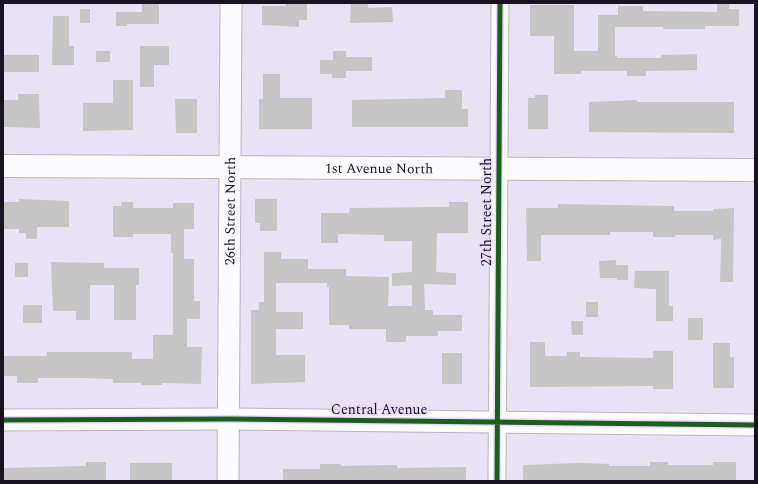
<svg xmlns="http://www.w3.org/2000/svg" width="758" height="484" font-family="Spectral,serif">
	<style>
		.building { fill: #c6c5c5 }
		.lines { fill: none; stroke-linecap: round; stroke-linejoin: round }
		.minor-casing { stroke: #b9b3c2; stroke-width: 19 }
		.tertiary-casing { stroke: #b9b3c2; stroke-width: 23 }
		.secondary-casing { stroke: #b9b3c2; stroke-width: 24 }
		.minor { stroke: #fcfbfd; stroke-width: 17 }
		.tertiary { stroke: #fcfbfd; stroke-width: 21 }
		.secondary { stroke: #fcfbfd; stroke-width: 22 }
		.cycleway-casing { stroke: #e7dafc; stroke-width: 8 }
		.cycleway { stroke: #1b5e20; stroke-width: 5 }
		.labels { text-anchor: middle; stroke-width: 3; stroke-linejoin: round; paint-order: stroke }
		.street-label { font-size: 14px; fill: #191321; stroke: #e7dafc }
	</style>
	<rect width="100%" height="100%" fill="#e9e2f4"/>
	<path class="building" d="M142,3H159V24H127V26H116V12H142Z
		M286,3H307V20H299V27L262,25V6H286Z
		M351,3H368V8L392,7L393,22L350,23Z
		M717,3H729V9H739V26H705V29H663V27H615V56H617V58H661V55L697,54V70L646,71V76H627V71H581V74H554V36H530V5H574V51H598V15H618V6H643V11L717,12Z
		M80,9H90V23H80Z
		M53,16H69V46H74V65H52Z
		M140,46H169V65H154V87H140Z
		M96,51H110V62H96Z
		M333,51H346V57H372V71H346V78H332V74H320V60H333Z
		M3,55H39V72H3Z
		M263,74H280V98H312V129H259V99H263Z
		M113,80H133V130L83,131V103H113Z
		M445,90H462V109H468V127H352V100L445,98Z
		M18,94H39L40,128L3,127V100H18Z
		M535,95H548V129H528V98H535Z
		M175,99H197V133H176Z
		M637,100V102H734V133L589,132V102Z
		M19,199L69,201V227H37V239H26V233H19V229H3V202H19Z
		M255,199H277V231H260V223H255Z
		M121,202H133V208H173V203H194V229H184V259H194V301H200V319H187V347H202L201,384L162,383V385H141V383H113V379L82,378H38V383H17V376H3V356H47V352H132V359H153V335H173V253H171V234H133V237H113V206H121Z
		M449,202H468V233H437L436,272L456,273V285L424,284L425,310H433V315H462V331H438V336H406V342H386V329H349V325H329V287H327V283H276V312H303V329H276V355H305V382L251,384V310H259V302H264V252H281V259H308V269H346V276L389,277L388,306H412V285L392,286V273L412,272V241H384V235L338,234V243H321V213H349L350,208L449,207Z
		M558,204L674,206V211H713V209L734,208L733,282H720L721,239L713,240V235H675V237H653V232H610V235H541V261H527L526,208H558Z
		M616,260V265H628V280H617V278H600L599,261Z
		M51,262L104,263V268H139V285H136V320H114V285H90V320H76V311H53Z
		M15,263H28V277H15Z
		M635,271H669V306H673V321H656V289L634,288Z
		M586,302H598V317H586Z
		M23,305H42V323H23Z
		M688,318H703V340H688Z
		M571,321H583V335H572Z
		M530,342H545V356H567V352H580V357L653,358V351H673V389H653V386L530,387Z
		M713,343H730V357H734V388H713Z
		M442,353H462V384H442Z
		M86,462H106V481H3V468L86,466Z
		M650,462H668V465H713V462H736V481H523V465L580,463L609,464V466H650Z
		M130,463H172V481H130Z
		M320,464H341V466L397,465V468L466,467V481H283V469H320Z"/>
	<g class="lines">
		<defs>
			<path id="minor" d="M497,481L500,3"/>
			<g id="tertiary">
				<path d="M3,420L229,419L755,425"/>
				<path id="s1" d="M228,481L231,3"/>
			</g>
			<g id="secondary">
				<path id="s2" d="M3,166L755,170"/>
			</g>
		</defs>
		<use href="#minor" class="minor-casing"/>
		<use href="#tertiary" class="tertiary-casing"/>
		<use href="#secondary" class="secondary-casing"/>
		<use href="#minor" class="minor"/>
		<use href="#tertiary" class="tertiary"/>
		<use href="#secondary" class="secondary"/>
		<defs>
			<path id="cycleway" d="M3,420L229,419L755,425
				M497,481L500,3"/>
		</defs>
		<use href="#cycleway" class="cycleway-casing"/>
		<use href="#cycleway" class="cycleway"/>
	</g>
	<g class="labels">
		<g class="street-label">
			<text dy="5" stroke="none"><textPath href="#s2" startOffset="376">1st Avenue North</textPath></text>
			<text dy="5" stroke="none"><textPath href="#s1" startOffset="270">26th Street North</textPath></text>
			<text transform="translate(486 212) rotate(-90)" y="5">27th Street North</text>
			<text x="379" y="414">Central Avenue</text>
		</g>
	</g>
	<rect width="758" height="484" fill="none" stroke="#191321" stroke-width="8"/>
</svg>
